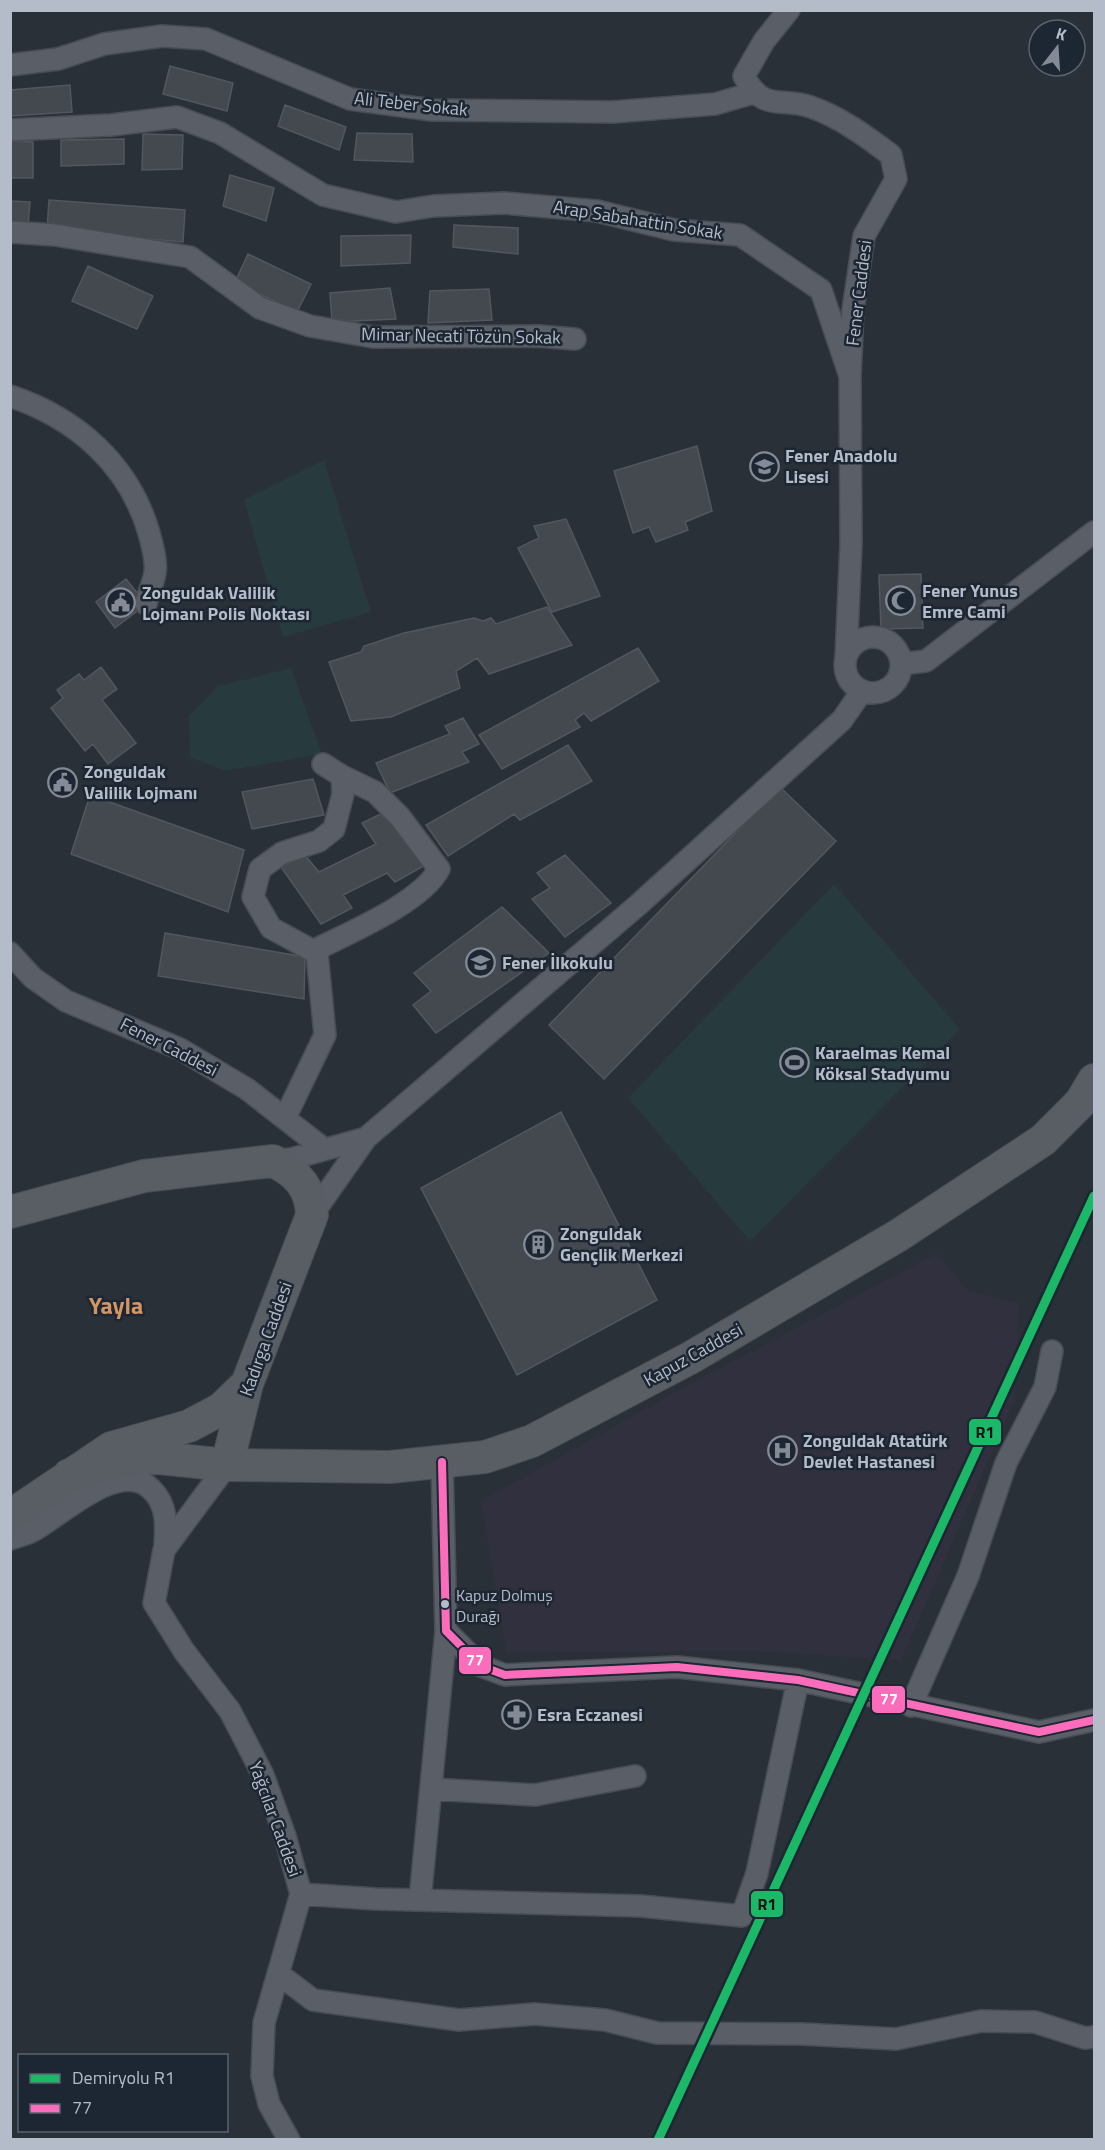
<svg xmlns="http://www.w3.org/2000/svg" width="1105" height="2150" font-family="'Titillium Web',sans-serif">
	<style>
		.medical { fill: #31303e }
		.green { fill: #273a3e }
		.building { fill: #444950; stroke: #52575f; stroke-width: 1.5 }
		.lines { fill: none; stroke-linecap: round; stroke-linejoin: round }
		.street-casing { stroke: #484c53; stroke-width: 24 }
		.secondary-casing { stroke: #484c53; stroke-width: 34 }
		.street { stroke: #5a5e66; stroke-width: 21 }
		.secondary { stroke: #595d64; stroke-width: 32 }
		.bus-1-casing { stroke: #1d2633; stroke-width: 12 }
		.bus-1 { stroke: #fb6dba; stroke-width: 8 }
		.rail-1-casing { stroke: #1d2633; stroke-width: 14 }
		.rail-1 { stroke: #1ab867; stroke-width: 9 }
		.bus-dot { fill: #b4bcc9; stroke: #1d2633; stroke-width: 2 }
		.labels { text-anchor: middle; stroke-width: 5; stroke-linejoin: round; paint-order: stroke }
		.bus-label { font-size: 16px; fill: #b4bcc9; stroke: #1d2633; text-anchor: start }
		.street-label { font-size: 18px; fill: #b4bcc9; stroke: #1d2633 }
		.poi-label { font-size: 18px; font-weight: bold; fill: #b4bcc9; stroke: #1d2633; text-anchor: start }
		.district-label { font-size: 24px; font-weight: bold; fill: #d59563; stroke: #1d2633 }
		.line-badge { stroke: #1d2633; stroke-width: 2 }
		.badge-label { font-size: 16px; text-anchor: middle; font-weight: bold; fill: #fff }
		.pale-badge-label { font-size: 16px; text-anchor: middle; font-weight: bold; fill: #111 }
	</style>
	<rect width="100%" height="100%" fill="#2a3038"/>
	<path class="medical" d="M936,1254L969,1291L1019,1303L1015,1400L901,1660L748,1651L506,1653L481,1501L690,1384Z"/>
	<path class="green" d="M324,460L371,612L283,637L244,500Z
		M291,668L322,754L225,771L190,757L189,716L218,686Z
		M834,884L960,1029L750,1241L628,1098Z"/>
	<path class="building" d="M170,66L233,83L227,111L163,94Z
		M70,85L72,112L10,116V90Z
		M285,105L346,127L339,150L278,126Z
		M357,133L412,134L413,162L354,160Z
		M143,134L183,135L182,169L142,170Z
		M124,139V164L61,166V140Z
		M10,141L33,142V178H10Z
		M230,175L274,188L266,221L223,206Z
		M49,200L185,210L183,242L47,230Z
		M10,201L30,202L28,226L10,224Z
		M454,225L518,228V254L453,247Z
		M411,235L410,263L341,266V236Z
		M248,254L311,284L297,312L235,282Z
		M88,266L153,296L137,329L72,301Z
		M390,288L396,319L332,322L330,293Z
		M489,289L492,320L428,323L430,291Z
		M697,446L712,511L685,522L688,530L656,542L649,527L633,533L614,471Z
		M566,519L600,596L552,612L518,548L539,538L534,526Z
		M921,574L923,628L881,629L879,575Z
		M126,579L146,604L115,628L96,602Z
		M547,607L572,645L489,674L477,658L456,671L460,688L391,717L351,721L329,662L361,652L364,646L404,633L474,618L483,621L491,618L496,624Z
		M638,648L659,681L591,721L584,713L575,720L580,727L502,769L479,735Z
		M101,667L117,689L102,700L136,743L108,764L93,744L85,751L51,708L63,698L57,690L79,674L84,680Z
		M463,718L479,744L462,752L469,762L390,793L376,763L450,734L445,726Z
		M568,745L592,781L520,820L514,814L448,856L426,825Z
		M313,779L324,815L252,829L242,792Z
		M780,787L836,841L604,1079L549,1025Z
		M90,795L244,850L228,912L71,854Z
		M387,811L427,864L395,882L387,873L343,895L352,908L321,924L281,867L304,854L319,872L376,844L362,823Z
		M565,855L611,903L565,937L532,899L550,888L537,873Z
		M502,907L549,953L436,1033L413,1005L431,991L414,973Z
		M165,933L305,957L304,999L158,976Z
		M561,1112L657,1300L517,1375L421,1188Z"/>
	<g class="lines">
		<defs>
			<path id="street" d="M789,10L764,41L744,76C764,114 781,96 811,107C840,117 867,137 891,155L896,179L864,236L853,310L850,376L851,544L846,657
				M10,65L58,59L104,44L162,36L206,39L350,99L432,110L613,112L715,104L753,93
				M10,130L111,125L177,117L220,133L323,195L396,212L433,206L504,203L597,211L674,230L740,235L821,290L850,376
				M10,232L55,235L190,257L260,308L310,326L373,337L539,336L575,339
				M10,396C76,418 129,464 149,533C152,545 157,560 155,573C153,584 148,594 146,604
				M845 665a28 28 0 1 1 56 0a28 28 0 1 1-56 0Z
				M901,664L926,661L1094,532
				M313,951C348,933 421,903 439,869L400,817L375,792L342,776
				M10,953L33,978L66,1001L180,1049L247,1089L324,1149
				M285,1118L325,1035L317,953L271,928L253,897L260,869L282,853L319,841L334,829L343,794L342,776L323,764
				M273,1161L291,1159L366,1138
				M312,1215L366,1138L638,905L842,720L862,691
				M442,1462L446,1631L481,1666L505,1675L677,1667L798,1680L1039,1732L1094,1720
				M227,1465L164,1550L154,1603L184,1651L230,1711L263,1775L285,1836L301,1894L264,2023L262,2076L269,2104L289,2140
				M10,1539C19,1536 28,1534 36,1529C65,1512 122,1458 152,1490C168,1506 166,1526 165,1546
				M911,1706L968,1576L1006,1463L1045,1387L1052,1351
				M431,1789L535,1795L635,1776
				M301,1894L376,1899L641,1906L742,1916L757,1873L798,1680
				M420,1900L446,1631
				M280,1975L313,2000L459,2020L535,2014L605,2020L657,2033L802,2034L896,2039L981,2021L1035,2022L1085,2038L1094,2037"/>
			<path id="secondary" d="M10,1212L144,1176L273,1161C297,1172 311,1188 312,1215L247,1384L227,1465
				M69,1475L122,1460L159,1458L227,1465L390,1467L485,1457L532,1441L690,1358L899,1235L1043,1140L1081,1102L1094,1080
				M10,1516L111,1448L189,1426L221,1409L247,1384"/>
		</defs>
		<use href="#street" class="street-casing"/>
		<use href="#secondary" class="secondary-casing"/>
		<use href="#street" class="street"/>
		<use href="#secondary" class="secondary"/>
		<defs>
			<path id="bus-1" d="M442,1462L446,1631L481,1666L505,1675L677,1667L798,1680L1039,1732L1094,1720"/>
		</defs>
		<use href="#bus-1" class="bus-1-casing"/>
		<use href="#bus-1" class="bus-1"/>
		<defs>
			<path id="rail-1" d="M658,2140L1094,1196"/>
		</defs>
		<use href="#rail-1" class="rail-1-casing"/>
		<use href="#rail-1" class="rail-1"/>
	</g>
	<defs>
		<symbol id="school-ring" viewBox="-11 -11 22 22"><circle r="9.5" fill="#1d2633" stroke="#848b96" stroke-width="1.5"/><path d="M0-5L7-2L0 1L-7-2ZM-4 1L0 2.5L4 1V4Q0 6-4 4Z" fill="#848b96"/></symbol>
		<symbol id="mosque-ring" viewBox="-11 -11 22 22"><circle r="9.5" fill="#1d2633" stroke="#848b96" stroke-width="1.5"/><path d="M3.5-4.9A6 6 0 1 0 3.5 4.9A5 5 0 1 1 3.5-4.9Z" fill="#848b96"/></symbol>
		<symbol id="civic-ring" viewBox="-11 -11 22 22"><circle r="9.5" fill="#1d2633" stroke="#848b96" stroke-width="1.5"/><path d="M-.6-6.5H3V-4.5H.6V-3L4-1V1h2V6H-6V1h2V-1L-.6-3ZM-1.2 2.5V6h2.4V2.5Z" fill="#848b96"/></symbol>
		<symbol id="stadium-ring" viewBox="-11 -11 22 22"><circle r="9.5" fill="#1d2633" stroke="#848b96" stroke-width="1.5"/><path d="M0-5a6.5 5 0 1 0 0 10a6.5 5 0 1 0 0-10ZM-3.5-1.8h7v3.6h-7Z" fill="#848b96"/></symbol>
		<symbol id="building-ring" viewBox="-11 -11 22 22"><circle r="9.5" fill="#1d2633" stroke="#848b96" stroke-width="1.5"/><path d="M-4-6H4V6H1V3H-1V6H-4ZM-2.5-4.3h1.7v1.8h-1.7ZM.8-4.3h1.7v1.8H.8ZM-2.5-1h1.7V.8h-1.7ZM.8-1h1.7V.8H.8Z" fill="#848b96"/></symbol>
		<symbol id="hospital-ring" viewBox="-11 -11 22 22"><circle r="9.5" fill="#1d2633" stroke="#848b96" stroke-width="1.5"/><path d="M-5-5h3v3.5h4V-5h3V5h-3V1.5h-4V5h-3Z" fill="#848b96"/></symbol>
		<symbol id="pharmacy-ring" viewBox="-11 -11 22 22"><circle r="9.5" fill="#1d2633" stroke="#848b96" stroke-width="1.5"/><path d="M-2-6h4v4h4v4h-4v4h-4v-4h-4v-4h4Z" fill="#848b96"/></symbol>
	</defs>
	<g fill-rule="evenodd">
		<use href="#school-ring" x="748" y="450" width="33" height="33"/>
		<use href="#mosque-ring" x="884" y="584" width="33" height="33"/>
		<use href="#civic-ring" x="104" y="586" width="33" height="33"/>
		<use href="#civic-ring" x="46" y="766" width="33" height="33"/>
		<use href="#school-ring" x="464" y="946" width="33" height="33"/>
		<use href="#stadium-ring" x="778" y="1046" width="33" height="33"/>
		<use href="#building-ring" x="522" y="1228" width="33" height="33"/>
		<use href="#hospital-ring" x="766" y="1434" width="33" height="33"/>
		<use href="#pharmacy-ring" x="500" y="1698" width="33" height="33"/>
	</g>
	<circle class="bus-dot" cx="445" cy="1604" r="5"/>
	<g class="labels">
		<g class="bus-label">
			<text x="456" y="1601">Kapuz Dolmuş<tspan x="456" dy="21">Durağı</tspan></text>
		</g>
		<g class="street-label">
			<text transform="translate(411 104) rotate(6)" y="6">Ali Teber Sokak</text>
			<text transform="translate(638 220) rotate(9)" y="6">Arap Sabahattin Sokak</text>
			<text transform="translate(859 293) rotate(-83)" y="6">Fener Caddesi</text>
			<text transform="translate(461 336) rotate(1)" y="6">Mimar Necati Tözün Sokak</text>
			<text transform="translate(169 1047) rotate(27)" y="6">Fener Caddesi</text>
			<text transform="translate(266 1339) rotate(-70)" y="6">Kadırga Caddesi</text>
			<text transform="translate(693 1355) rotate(-29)" y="6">Kapuz Caddesi</text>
			<text transform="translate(275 1819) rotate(70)" y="6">Yağcılar Caddesi</text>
		</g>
		<g class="poi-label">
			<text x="785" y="462">Fener Anadolu<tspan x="785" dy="21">Lisesi</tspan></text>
			<text x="922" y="597">Fener Yunus<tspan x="922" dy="21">Emre Cami</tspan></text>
			<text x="142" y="599">Zonguldak Valilik<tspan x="142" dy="21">Lojmanı Polis Noktası</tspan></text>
			<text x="84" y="778">Zonguldak<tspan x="84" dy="21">Valilik Lojmanı</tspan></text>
			<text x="502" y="969">Fener İlkokulu</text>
			<text x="815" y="1059">Karaelmas Kemal<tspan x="815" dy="21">Köksal Stadyumu</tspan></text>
			<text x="560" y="1240">Zonguldak<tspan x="560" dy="21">Gençlik Merkezi</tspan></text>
			<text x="803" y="1447">Zonguldak Atatürk<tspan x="803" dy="21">Devlet Hastanesi</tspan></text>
			<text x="537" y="1721">Esra Eczanesi</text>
		</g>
		<g class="district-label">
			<text x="116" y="1314">Yayla</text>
		</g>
	</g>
	<g class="line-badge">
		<rect x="968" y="1418" width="34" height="28" rx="6" fill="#1ab867"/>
		<rect x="458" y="1646" width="34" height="29" rx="6" fill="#fb6dba"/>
		<rect x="871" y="1685" width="35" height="29" rx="6" fill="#fb6dba"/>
		<rect x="750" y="1890" width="34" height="28" rx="6" fill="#1ab867"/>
	</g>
	<g class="badge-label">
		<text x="475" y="1666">77</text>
		<text x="889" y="1705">77</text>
	</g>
	<g class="pale-badge-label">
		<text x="985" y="1438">R1</text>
		<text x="767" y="1910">R1</text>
	</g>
	<rect width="1105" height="2150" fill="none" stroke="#b4bcc9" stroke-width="24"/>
	<rect x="18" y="2054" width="210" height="78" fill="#1d2633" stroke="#59626f" stroke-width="1.5"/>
	<rect x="30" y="2074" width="30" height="9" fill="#1ab867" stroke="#59626f" stroke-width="1.5"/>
	<text x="72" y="2084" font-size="18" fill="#b4bcc9">Demiryolu R1</text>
	<rect x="30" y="2104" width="30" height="9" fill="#fb6dba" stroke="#59626f" stroke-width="1.5"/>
	<text x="72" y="2114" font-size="18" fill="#b4bcc9">77</text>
	<g transform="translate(1057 48) rotate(17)"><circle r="28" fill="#1d2633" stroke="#59626f" stroke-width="1.5"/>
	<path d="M0-4.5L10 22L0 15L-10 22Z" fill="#848b96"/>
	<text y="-9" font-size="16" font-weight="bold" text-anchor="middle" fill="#b4bcc9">K</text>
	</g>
</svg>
